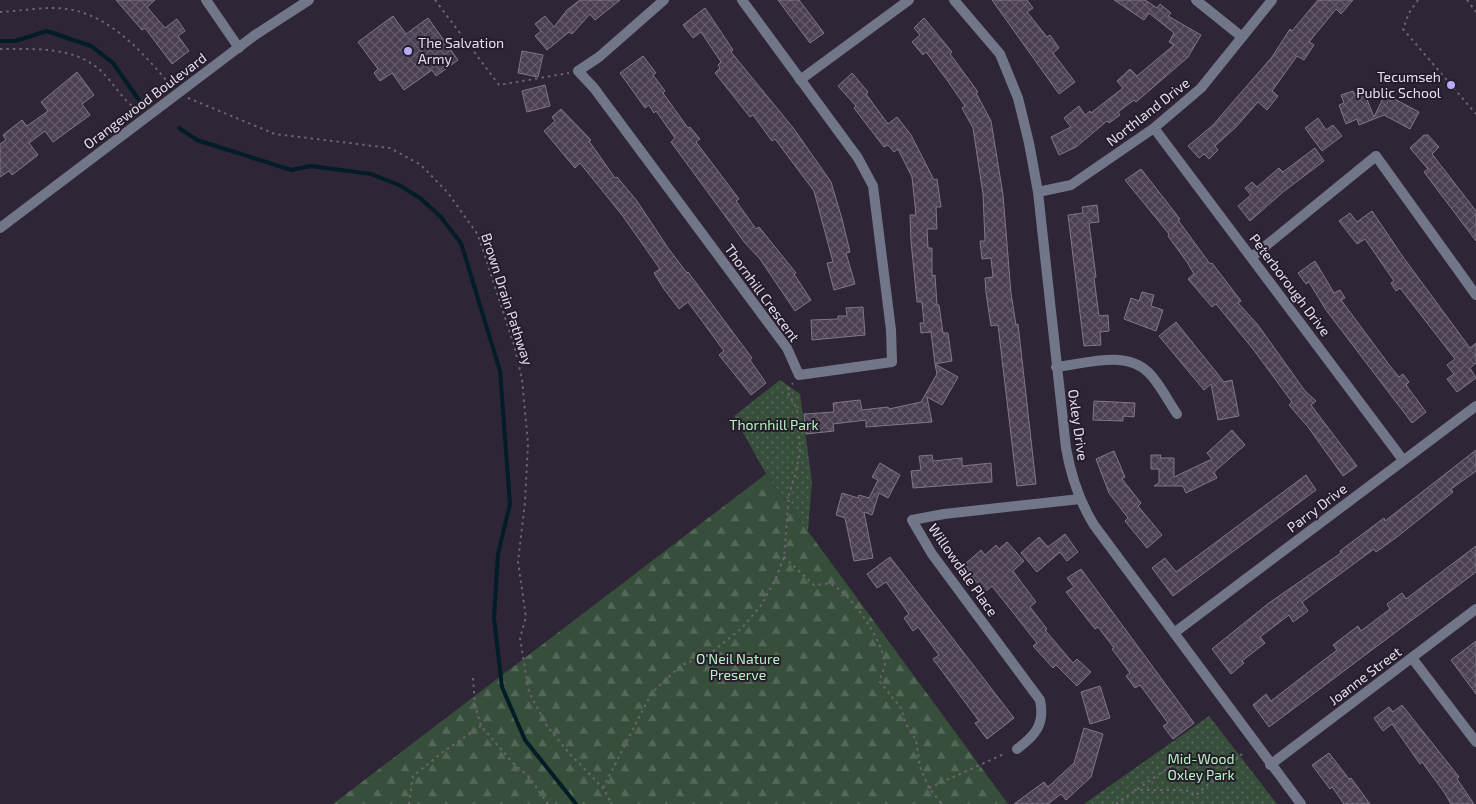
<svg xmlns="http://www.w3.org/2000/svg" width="1476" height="804" font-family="'Exo 2',sans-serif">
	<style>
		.grass { fill: url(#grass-dots) }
		.forest { fill: url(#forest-firs) }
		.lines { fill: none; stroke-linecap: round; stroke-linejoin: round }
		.stream { stroke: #021c28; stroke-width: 4 }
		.building { fill: url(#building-cross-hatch); stroke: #81768a }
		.path { stroke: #6b6372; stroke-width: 2; stroke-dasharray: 2.5 4; stroke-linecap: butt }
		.minor { stroke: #717689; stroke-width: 10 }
		.tertiary { stroke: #717689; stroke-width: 10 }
		.poi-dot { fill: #b4acf9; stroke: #251c2c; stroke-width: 2 }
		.labels { text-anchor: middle; stroke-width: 4; stroke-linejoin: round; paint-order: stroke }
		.poi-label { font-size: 14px; fill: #e6e0eb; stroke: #251c2c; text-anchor: start }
		.street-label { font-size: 14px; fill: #e6e0eb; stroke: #251c2c }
		.park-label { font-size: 14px; fill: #b6f5be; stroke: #251c2c }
	</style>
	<defs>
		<pattern id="grass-dots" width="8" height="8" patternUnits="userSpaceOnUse" patternTransform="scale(1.25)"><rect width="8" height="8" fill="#374f3a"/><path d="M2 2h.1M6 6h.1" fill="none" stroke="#546857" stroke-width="1.8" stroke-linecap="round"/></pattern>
		<pattern id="forest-firs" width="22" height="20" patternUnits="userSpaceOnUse" patternTransform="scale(1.25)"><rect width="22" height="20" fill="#374f3a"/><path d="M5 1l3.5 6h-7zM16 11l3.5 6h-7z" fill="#546857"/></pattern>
		<pattern id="building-cross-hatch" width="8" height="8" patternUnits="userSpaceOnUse" patternTransform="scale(1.25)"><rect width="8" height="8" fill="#4a4052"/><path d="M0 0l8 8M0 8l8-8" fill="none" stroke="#645b6b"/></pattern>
	</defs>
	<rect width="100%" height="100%" fill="#2e2536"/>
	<path class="grass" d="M780,380L800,394L812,482L808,531L766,474L734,416Z
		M1209,716L1277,804H1084Z"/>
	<path class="forest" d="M766,474L1008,804H333Z"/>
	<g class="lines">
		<path class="stream" d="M0,41H15L47,31L91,46L113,63L141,103
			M179,128L197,140L291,170L311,166L371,174L399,185L420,198L440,216L461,243L500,371L510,504L498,554L494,618L502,687L525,740L576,804"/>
	</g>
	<path class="building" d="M116,0H155L147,7L165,28L177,19L185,31L178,36L189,51L172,64L145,28L142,30Z
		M580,0H620L595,20L590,14L572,34L569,32L547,50L535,36L541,31L535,24L545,16L554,27L567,10Z
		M778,0H799L824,33L810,43Z
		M992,0H1027L1033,8L1027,12L1047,37L1050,35L1059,48L1053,53L1075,82L1059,94Z
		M1114,0H1145L1157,8L1160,4L1171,13L1168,16L1201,35L1188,57L1136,102L1134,100L1118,112L1120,115L1109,123L1107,121L1076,147L1059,155L1051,137L1071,127L1064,118L1079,106L1085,115L1090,111L1091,113L1123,88L1117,81L1130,69L1137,76L1174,45L1169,42L1174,33L1149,13L1144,20Z
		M1318,0H1353L1341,14L1336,9L1309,42L1314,45L1304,60L1297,56L1272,91L1278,96L1267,110L1258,102L1236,127L1215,146L1218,150L1209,159L1204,154L1199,158L1188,146L1213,125L1272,57L1290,29L1292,31Z
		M705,8L733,50L731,52L794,129L831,182L842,219L850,252L846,253L855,284L834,290L827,263L833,262L814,191L775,139L772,141L753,115L750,117L715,73L720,68L718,65L721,62L701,32L693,38L683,25Z
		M393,16L406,34L428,18L458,60L436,76L432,70L404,90L392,73L380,81L374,73L378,69L358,42Z
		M924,18L952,52L950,54L978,92L976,93L991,121L1003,195L1011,293L1016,325L1018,324L1036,484L1017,486L998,325L991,326L986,293L985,278L993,277L991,258L982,259L980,241H985L983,194L973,128L962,108L965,106L947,80L926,52L923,55L912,42L920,35L914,28Z
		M522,51L543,55L538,77L518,73Z
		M643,56L656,73L653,75L665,91L663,93L688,128L690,127L700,139L696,142L739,199L736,201L756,229L759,227L796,273L794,274L811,300L795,311L760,259L745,243L671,142L675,138L656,111L654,113L649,105L645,108L620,73Z
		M77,72L94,95L82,104L90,115L53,142L45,131L29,143L38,155L12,175L9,171L0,177V144L6,140L3,135L22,120L27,126L48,111L41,102Z
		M852,73L868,92L866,94L888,124L897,117L911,135L934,180L937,179L941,207H936L937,229H927L928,248H932V276L935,275L937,305H939L943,333H948L952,361L935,364L931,332L921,333L920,323H924L922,302H917L911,241L910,215H916L912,177L898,149L894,152L888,145L884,147L854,108L856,106L838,86Z
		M545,85L550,106L527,112L522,91Z
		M1353,91L1355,95L1364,92L1374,117L1385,94L1419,112L1410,129L1384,115L1359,125L1357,119L1346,124L1339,105L1344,103L1341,95Z
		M561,109L591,140L589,141L615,178L617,177L637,201L668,248L687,273L688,272L752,358L750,360L766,383L751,395L719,355L724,351L688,302L679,309L664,289L654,273L660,269L622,215L580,163L575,168L544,131L555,121L552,117Z
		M1318,118L1326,130L1333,125L1342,136L1322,151L1305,128Z
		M1424,135H1428L1439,147L1432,154L1476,211V241L1424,172L1428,169L1410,148Z
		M1315,148L1324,161L1283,192L1250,221L1238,206L1251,195L1245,188L1252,182L1257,187L1279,168L1283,172Z
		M1141,169L1180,219L1178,220L1210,264L1212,263L1241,301L1238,303L1258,325L1305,391L1316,401L1311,405L1357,466L1343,476L1308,427L1289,405L1292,402L1253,349L1216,304L1212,307L1188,279L1194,274L1187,262L1168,236L1169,234L1125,180Z
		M1097,205L1099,222L1089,223L1096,277L1094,278L1099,316L1108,315L1109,331L1100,332L1101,345L1084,346L1068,215L1083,213L1082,207Z
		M1372,211L1403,257L1470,348L1476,343V363L1470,368L1476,378L1457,392L1447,379L1454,374L1447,365L1455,359L1400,288L1396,291L1391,283L1394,281L1365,239L1357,244L1339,221L1350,213L1357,222Z
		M1315,261L1334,293L1340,290L1345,298L1341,300L1390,366L1399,377L1403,374L1409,382L1406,385L1426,412L1412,423L1326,310L1309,282L1306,284L1298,273Z
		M1142,292L1154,295L1151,306L1163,310L1156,331L1124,319L1131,298L1139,301Z
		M863,307L865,335L812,340L811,320L838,319V316H847L846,308Z
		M1176,322L1224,382L1232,380L1239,416L1218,420L1211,384L1204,390L1159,336Z
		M935,364L958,377L942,405L927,397L932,422L866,427V420L833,424L834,431L806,434L804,414L834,412L833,403L860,400L862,410L888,407L889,409L921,402L937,374Z
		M1094,401L1135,403L1134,417L1123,416V421L1093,420Z
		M1232,430L1245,445L1214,472L1217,478L1186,493L1183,486H1154L1159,483V469H1151V455H1161L1160,458H1174V477L1212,459L1207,453Z
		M1476,450V471L1451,489L1453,492L1397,537L1376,552L1374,549L1302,602L1308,611L1293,622L1289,615L1260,637L1265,643L1242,661L1244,663L1231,674L1212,649L1269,603L1341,553L1340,551L1384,518L1385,521Z
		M1114,451L1125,477L1122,479L1141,503L1138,506L1162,535L1147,548L1125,521L1128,518L1109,493L1096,459Z
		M932,455L933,461L962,458V466L991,463L992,482L913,488L911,471L921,470L919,456Z
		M880,463L900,475L888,498L879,493L872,515L864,512L873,558L854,561L845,518L836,515L842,493L858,498L859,495L869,498L878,480L872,477Z
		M1306,475L1316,490L1173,596L1152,568L1165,558L1176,572Z
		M1065,534L1078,552L1067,561L1060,552L1037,572L1021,553L1039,537L1048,547Z
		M1007,542L1024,561L1013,571L1036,602L1030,607L1047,629L1045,630L1073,663L1077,659L1091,672L1077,686L1056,665L1053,668L1033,646L1037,643L992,586L985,592L963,566L981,550L985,555L996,545L999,549Z
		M1476,546V572L1269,727L1253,705L1266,694L1271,701L1337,650L1333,645L1358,626L1361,631L1390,609L1387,604L1402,593L1406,599Z
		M890,557L1014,718L987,739L975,723L979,721L933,659L939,655L918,627L913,631L904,618L909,614L886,582L877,588L867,574Z
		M1081,569L1194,723L1173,739L1163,726L1168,723L1140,685L1135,688L1126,676L1130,673L1112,649L1114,648L1098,627L1095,629L1066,592L1074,587L1067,578Z
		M1476,641V694L1451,660Z
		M1100,686L1110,718L1090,724L1081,692Z
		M1402,705L1459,777L1457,779L1474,804H1451L1444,792L1422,762L1420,764L1392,724L1383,731L1374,718L1389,707L1393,712Z
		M1084,728L1103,734L1091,777L1066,800L1061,794L1048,804H1014L1044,782L1048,787L1074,763Z
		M1329,753L1349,779L1351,778L1370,804H1344L1332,787L1330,789L1312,765Z"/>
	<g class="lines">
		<path class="path" d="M435,0L499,85L569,73
			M1418,0L1409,13L1403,29L1476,114
			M1467,0L1476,12
			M0,12C22,11 51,5 73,10C114,19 145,55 171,86
			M0,49C35,49 77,46 103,73C115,85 124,102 138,110
			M188,98L275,134L390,148L421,165L448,193L478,235L514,345L522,379L528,444L525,502L518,562L526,617L520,638L529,692L547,726L569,753L603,788L612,804
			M784,557L814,585C819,585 825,583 830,584C851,592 882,641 885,662C885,668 881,676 879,681L901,708L906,724L916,740L920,767L929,788L942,804
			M473,678L475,705L481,726L513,763L529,777L548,804
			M603,788L651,694L680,666L712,652L741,629L762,604L776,578L784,557L789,494L796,472L800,451L797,409L787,391L793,383
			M929,788L1006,753
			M1134,790H1186L1195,796L1242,754
			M409,804L413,776L443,752L481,726
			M1116,804L1181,759"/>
		<path class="minor" d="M206,0L239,48
			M664,0L599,57L578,71L594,88L787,348L799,375L892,362L891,330L873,186L858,158L742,0
			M954,0L1000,54L1018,98L1029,143L1038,192L1066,448C1071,476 1079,501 1094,525L1301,804
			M1196,0L1242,37
			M800,80L909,0
			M1154,128L1403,460
			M1038,192L1071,185L1154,128L1201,88L1272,0
			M1252,257L1376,156L1476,295
			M1056,367C1085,364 1126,349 1149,373C1160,384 1168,401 1177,414
			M1174,633L1476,406
			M1412,658L1476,742
			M1017,749C1036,735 1045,724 1040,700L932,554L912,520L944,514L1080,499
			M1270,765L1476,609"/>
		<path class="tertiary" d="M0,228L255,35L309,0"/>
	</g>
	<g class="poi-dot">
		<circle cx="408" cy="51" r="5"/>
		<circle cx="1451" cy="85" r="5"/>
	</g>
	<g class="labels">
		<g class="poi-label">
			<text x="418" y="48">The Salvation<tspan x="418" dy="16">Army</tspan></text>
			<text x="1441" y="82" text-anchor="end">Tecumseh<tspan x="1441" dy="16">Public School</tspan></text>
		</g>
		<g class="street-label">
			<text transform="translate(145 101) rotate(-37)" y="5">Orangewood Boulevard</text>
			<text transform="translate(1148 112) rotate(-38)" y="5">Northland Drive</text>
			<text transform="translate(1290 285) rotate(53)" y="5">Peterborough Drive</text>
			<text transform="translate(762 293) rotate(54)" y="5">Thornhill Crescent</text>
			<text transform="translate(507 299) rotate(72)" y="5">Brown Drain Pathway</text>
			<text transform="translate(1078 425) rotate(82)" y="5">Oxley Drive</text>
			<text transform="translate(1317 508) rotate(-37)" y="5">Parry Drive</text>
			<text transform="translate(963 570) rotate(55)" y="5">Willowdale Place</text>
			<text transform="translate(1365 676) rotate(-37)" y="5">Joanne Street</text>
		</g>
		<g class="park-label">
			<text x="774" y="430">Thornhill Park</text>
			<text x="738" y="664">O'Neil Nature<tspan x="738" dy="16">Preserve</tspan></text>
			<text x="1201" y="764">Mid-Wood<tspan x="1201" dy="16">Oxley Park</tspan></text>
		</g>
	</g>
</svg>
